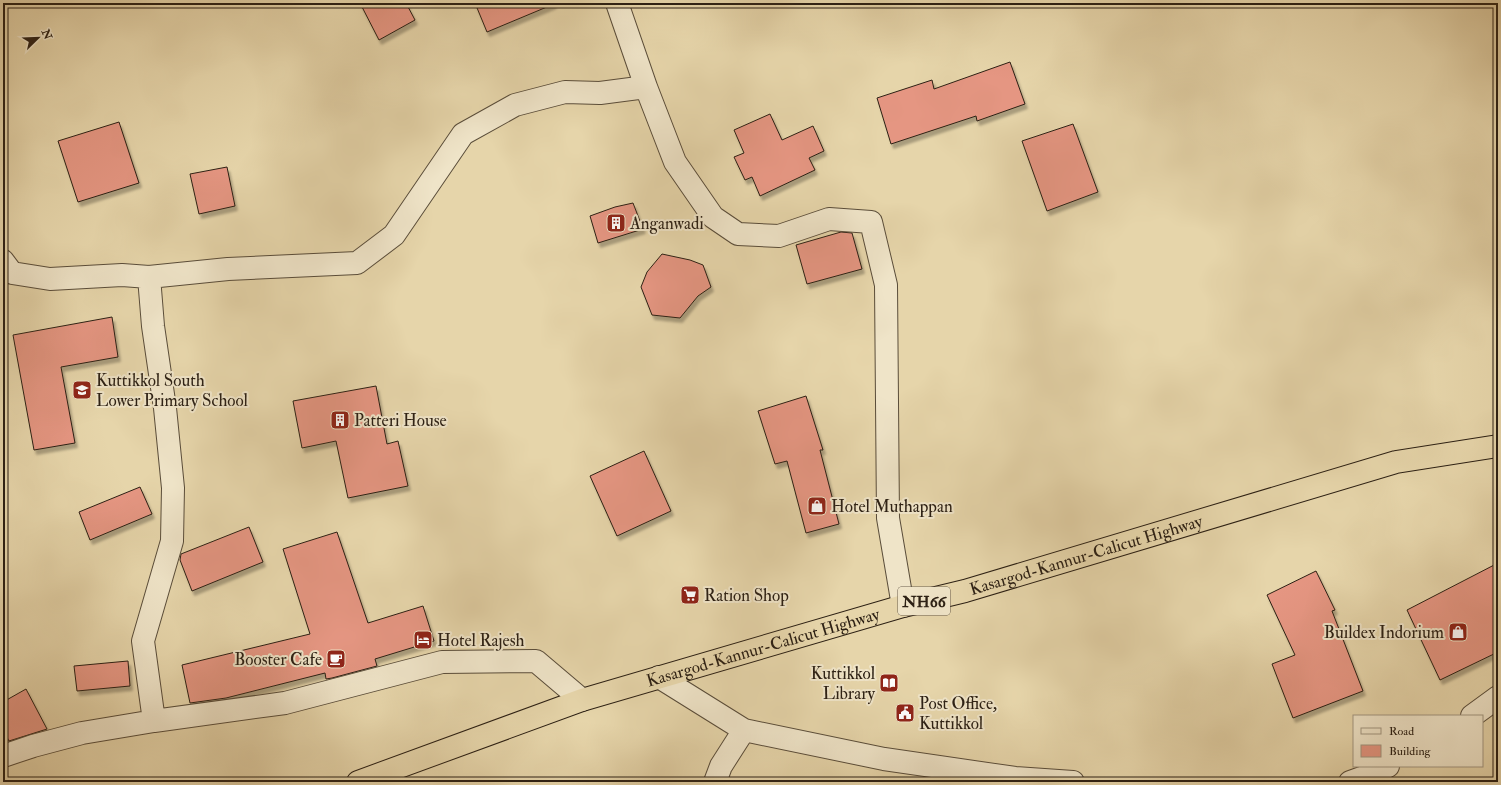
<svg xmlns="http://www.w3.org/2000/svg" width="1501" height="785" font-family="'IM FELL Double Pica',serif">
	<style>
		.building { fill: #e59682; stroke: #2c2014; filter: url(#shadow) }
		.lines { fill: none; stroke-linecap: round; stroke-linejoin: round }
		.minor-casing { stroke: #5a4d3a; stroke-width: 24 }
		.highway-casing { stroke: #2c2014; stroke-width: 24 }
		.minor { stroke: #efe4c8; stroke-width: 22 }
		.highway { stroke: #e6d5aa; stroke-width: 22 }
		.labels { text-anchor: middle; stroke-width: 4; stroke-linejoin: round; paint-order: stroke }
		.shield { fill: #efe4c8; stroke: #665b4a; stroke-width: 1 }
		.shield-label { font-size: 16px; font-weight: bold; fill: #2c2014 }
		.poi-label { font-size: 17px; fill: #2c2014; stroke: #efe4c8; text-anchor: start }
		.street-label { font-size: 17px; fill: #2c2014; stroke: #efe4c8 }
	</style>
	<defs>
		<filter id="shadow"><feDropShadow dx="2.5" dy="4.5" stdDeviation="1" flood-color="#0004"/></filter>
	</defs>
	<rect width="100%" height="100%" fill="#e6d5aa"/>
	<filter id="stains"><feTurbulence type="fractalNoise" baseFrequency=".005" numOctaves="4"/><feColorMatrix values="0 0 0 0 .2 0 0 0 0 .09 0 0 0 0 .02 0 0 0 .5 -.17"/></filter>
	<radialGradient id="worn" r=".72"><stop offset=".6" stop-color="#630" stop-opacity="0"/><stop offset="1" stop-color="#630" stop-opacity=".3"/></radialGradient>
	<path class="building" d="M360,3H406L415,20L379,40Z
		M475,3H554V4L487,32Z
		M1010,62L1025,104L977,121L976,116L891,144L877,98L932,80L934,89Z
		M770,114L782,140L813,126L824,151L809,158L815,170L760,196L752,177L745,180L734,157L744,153L734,130Z
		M119,122L139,183L78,202L58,141Z
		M1073,124L1098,192L1047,211L1022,141Z
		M227,167L235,206L199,214L190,174Z
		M633,203L643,229L598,243L590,216L615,207Z
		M841,232L852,233L862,269L807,284L796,245Z
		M662,254L690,260L703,265L711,287L698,296L680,318L652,315L641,287L647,272Z
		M112,317L118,357L61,367L75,443L34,450L13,335Z
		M376,386L387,444L398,441L408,486L348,498L336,441L302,448L293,401Z
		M806,396L823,450H820L839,524L806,533L787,461L775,464L758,411Z
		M644,451L671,511L617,536L590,476Z
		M140,487L152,514L90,540L79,512Z
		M249,527L263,562L192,591L180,560L181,554Z
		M337,532L368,623L423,606L434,641L375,659L377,666L332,678L326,679L325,673L226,698L190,703L182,665L310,634L283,549Z
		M1498,563V652L1440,680L1407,610Z
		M1316,571L1335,610L1332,611L1363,691L1293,718L1272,664L1295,655L1267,595Z
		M128,661L130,686L77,691L74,666Z
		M26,689L47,729L9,741L3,730V702Z"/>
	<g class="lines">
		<defs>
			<path id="minor" d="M617,3L646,87
				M3,261L12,273L50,279L122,275L149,277
				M659,677L744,730L884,759L1015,778L1073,782
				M582,700L536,661L442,662L285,703L154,721L143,641L172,541L173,488L165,408L153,326L149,277L228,269L357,263L394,235L463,134L515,105L565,92L600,93L646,87L675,162L713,217L738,234L779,236L829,219L871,222L886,285L888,518L903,606
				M1472,716L1498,697
				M3,756L33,746L82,733L154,721
				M715,782L721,766L744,730
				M1350,782L1375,773L1388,766"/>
			<g id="highway">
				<path id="s1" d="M358,782L582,700L903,606L965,591L1396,462L1498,446"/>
			</g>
		</defs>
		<use href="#minor" class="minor-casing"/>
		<use href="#highway" class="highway-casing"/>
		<use href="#minor" class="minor"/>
		<use href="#highway" class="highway"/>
	</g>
	<defs>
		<symbol id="building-square" viewBox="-11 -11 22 22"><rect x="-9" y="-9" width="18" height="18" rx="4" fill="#8f2418" stroke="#efe4c8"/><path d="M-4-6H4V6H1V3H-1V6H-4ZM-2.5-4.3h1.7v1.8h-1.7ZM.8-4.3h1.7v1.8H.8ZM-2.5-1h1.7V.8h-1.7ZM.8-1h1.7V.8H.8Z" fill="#fff"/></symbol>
		<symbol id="school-square" viewBox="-11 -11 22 22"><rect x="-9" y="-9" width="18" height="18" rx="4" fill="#8f2418" stroke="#efe4c8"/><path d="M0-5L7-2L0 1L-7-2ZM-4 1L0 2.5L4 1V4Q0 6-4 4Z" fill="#fff"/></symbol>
		<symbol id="shop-square" viewBox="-11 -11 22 22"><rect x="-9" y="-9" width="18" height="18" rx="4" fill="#8f2418" stroke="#efe4c8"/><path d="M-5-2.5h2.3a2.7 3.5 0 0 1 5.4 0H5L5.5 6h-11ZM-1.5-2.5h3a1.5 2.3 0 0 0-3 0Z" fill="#fff"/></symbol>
		<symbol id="supermarket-square" viewBox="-11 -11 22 22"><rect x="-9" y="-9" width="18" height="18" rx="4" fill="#8f2418" stroke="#efe4c8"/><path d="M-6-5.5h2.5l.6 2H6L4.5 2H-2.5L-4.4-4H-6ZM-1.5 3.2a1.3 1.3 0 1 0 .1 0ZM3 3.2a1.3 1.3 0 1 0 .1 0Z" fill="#fff"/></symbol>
		<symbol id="hotel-square" viewBox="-11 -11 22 22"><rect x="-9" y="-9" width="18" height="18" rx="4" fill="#8f2418" stroke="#efe4c8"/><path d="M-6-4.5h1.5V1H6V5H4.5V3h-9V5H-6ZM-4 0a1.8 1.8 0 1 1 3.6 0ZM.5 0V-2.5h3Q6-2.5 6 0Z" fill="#fff"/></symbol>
		<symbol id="cafe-square" viewBox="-11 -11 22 22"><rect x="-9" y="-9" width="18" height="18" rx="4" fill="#8f2418" stroke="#efe4c8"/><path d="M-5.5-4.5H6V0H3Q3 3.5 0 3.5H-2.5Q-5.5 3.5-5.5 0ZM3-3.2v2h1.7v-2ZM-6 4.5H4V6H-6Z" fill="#fff"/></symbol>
		<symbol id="library-square" viewBox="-11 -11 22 22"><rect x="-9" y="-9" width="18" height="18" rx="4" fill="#8f2418" stroke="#efe4c8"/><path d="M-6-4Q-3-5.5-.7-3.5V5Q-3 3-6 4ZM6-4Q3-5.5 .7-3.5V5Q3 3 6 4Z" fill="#fff"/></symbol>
		<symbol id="civic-square" viewBox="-11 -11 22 22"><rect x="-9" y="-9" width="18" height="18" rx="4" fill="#8f2418" stroke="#efe4c8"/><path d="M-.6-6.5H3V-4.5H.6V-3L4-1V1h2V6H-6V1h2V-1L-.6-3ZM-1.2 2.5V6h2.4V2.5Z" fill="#fff"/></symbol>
	</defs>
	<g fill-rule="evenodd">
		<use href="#building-square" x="605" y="212" width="22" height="22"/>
		<use href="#school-square" x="71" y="379" width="22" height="22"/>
		<use href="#building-square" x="329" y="409" width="22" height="22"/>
		<use href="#shop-square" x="806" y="495" width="22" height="22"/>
		<use href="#supermarket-square" x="679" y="584" width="22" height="22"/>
		<use href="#shop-square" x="1447" y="621" width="22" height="22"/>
		<use href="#hotel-square" x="412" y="629" width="22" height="22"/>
		<use href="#cafe-square" x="325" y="648" width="22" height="22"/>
		<use href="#library-square" x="878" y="672" width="22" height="22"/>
		<use href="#civic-square" x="894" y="702" width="22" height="22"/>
	</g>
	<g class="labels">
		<rect class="shield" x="898" y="587" width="52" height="28" rx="3"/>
		<g class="shield-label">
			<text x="924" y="607">NH66</text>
		</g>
		<g class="poi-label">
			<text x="630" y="229">Anganwadi</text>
			<text x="96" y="386">Kuttikkol South<tspan x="96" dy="20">Lower Primary School</tspan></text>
			<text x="354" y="426">Patteri House</text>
			<text x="831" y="512">Hotel Muthappan</text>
			<text x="704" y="601">Ration Shop</text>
			<text x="1444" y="638" text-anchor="end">Buildex Indorium</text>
			<text x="437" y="646">Hotel Rajesh</text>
			<text x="322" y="665" text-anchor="end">Booster Cafe</text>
			<text x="875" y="679" text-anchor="end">Kuttikkol<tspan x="875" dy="20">Library</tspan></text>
			<text x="919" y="709">Post Office,<tspan x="919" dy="20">Kuttikkol</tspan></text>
		</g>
		<g class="street-label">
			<text dy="6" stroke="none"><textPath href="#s1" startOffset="763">Kasargod-Kannur-Calicut Highway</textPath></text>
			<text dy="6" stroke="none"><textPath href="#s1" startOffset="427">Kasargod-Kannur-Calicut Highway</textPath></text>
		</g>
	</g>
	<rect width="1501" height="785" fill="none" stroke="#e6d5aa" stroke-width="16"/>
	<rect x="4" y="4" width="1493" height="777" fill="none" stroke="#2c2014" stroke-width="2"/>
	<rect x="8" y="8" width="1485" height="769" fill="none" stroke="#2c2014"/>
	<rect x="1353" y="715" width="130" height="52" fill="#efe4c8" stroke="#a19680"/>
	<rect x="1361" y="728" width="20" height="6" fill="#efe4c8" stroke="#a19680"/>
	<text x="1389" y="735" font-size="12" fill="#2c2014">Road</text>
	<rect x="1361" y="745" width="20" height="12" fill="#e59682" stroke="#a19680"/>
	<text x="1389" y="755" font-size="12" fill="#2c2014">Building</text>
	<g transform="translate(38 38) rotate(67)" stroke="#efe4c8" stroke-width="3" paint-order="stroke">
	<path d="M0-3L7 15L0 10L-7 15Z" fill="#2c2014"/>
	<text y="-6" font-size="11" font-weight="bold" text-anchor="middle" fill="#2c2014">N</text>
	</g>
	<rect width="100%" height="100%" filter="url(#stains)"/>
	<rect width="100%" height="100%" fill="url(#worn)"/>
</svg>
